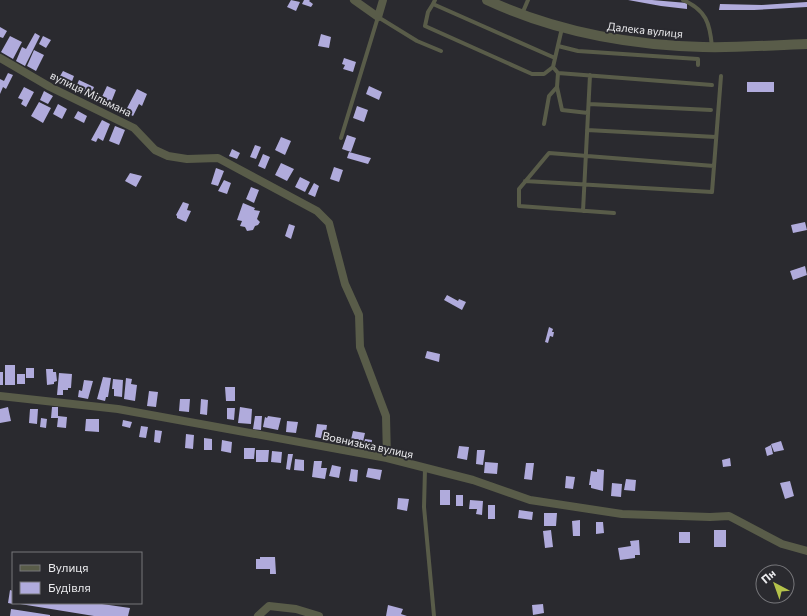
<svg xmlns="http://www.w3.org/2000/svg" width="807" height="616" font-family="Commissioner,sans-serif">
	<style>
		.building { fill: #b0abdc }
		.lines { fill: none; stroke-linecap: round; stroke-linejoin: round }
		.service { stroke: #595c49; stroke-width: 4 }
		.minor { stroke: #595c49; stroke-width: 8 }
		.tertiary { stroke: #595c49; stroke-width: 10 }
		.labels { text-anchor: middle; stroke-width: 4; stroke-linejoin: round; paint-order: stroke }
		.street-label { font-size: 11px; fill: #ebebee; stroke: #2a2a2f }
	</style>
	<rect width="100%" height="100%" fill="#2a2a2f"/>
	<path class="building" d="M291,0L300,2L296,11L287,7Z
		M304,0H310L309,1L313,4L311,7L302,4Z
		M628,0H652L687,3V9L661,6Z
		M807,2V7L754,10H719L720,4L762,5Z
		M0,27L7,31L3,38L0,37Z
		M35,33L40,36L25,66L16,61L22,47L26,49Z
		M321,34L331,37L329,48L318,46Z
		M10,36L22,42L13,59L1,52Z
		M43,36L51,40L46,48L39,44Z
		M34,50L44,55L36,71L27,66Z
		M344,58L356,62L353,72L343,69L345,65L342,64Z
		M63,71L74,76L71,84L59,78Z
		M8,73L13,75L6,89L3,87L0,94V79L4,81Z
		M79,80L94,87L91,94L84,91L82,95L74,91Z
		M747,82H774V92H747Z
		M107,86L116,90L110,105L100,101Z
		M369,86L382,92L379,100L366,94Z
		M24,87L34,92L26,107L21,104L23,100L18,98Z
		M137,89L147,94L142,106L139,104L133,116L125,112Z
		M44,91L53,96L48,104L40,100Z
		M39,102L51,108L43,123L31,116Z
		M58,104L67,109L62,119L53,114Z
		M357,106L368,110L364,122L353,118Z
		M78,111L87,116L84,123L74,118Z
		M102,120L110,124L103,141L98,138L96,142L91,140Z
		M115,126L125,130L119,145L109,141Z
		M347,135L356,138L351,152L342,149Z
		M281,137L291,141L285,155L275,150Z
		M255,145L261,147L256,159L250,157Z
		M232,149L240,153L237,159L229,156Z
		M349,152L371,158L368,164L347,158Z
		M263,154L270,157L265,169L258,166Z
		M281,163L294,169L287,181L275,175Z
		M334,167L343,170L339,182L330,179Z
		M216,168L224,171L218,186L211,184Z
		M130,173L142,176L136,187L125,181Z
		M300,177L310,182L305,192L295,187Z
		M224,180L231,183L227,194L218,191Z
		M314,183L319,186L315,197L308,194Z
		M251,187L259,190L254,203L246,199Z
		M183,202L189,204L187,210L191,211L186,222L177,218V216L176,215Z
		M243,203L255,208L254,210L260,211L257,219L260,222L258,225L255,226L253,230L247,231L245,227L240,226L242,221L237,220Z
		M805,222L807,230L793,233L791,225Z
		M289,224L295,226L291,239L285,236Z
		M805,266L807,275L793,280L790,271Z
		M447,295L458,301L459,299L466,302L462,310L444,300Z
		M549,327L553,329L552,332H554L553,337L550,336L548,343L545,342Z
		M427,351L440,354L439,362L425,358Z
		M5,365H15V385H5Z
		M26,368H34V378H26Z
		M46,369H53V372H56L57,381L54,382V384L47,385Z
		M0,372H3V385H0Z
		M59,373L72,374L71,388H68V390H63V395H57Z
		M17,374H25V384H17Z
		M103,377L111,378L108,397H106L105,401L97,399Z
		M126,378L132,379L131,384L137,385L135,401L124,399Z
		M113,379L123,380L122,397L114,396V389H112Z
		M84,380L93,381L88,399L78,397L79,390L82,391Z
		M225,387H235V401H226Z
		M149,391L158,392L156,407L147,406Z
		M180,399H190L189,412L179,411Z
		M201,399L208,400L207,415L200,414Z
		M8,407L11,421L0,423V409Z
		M52,407H58V416L67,417L66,428L57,427L58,418H51Z
		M240,407L252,409L251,424L238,423Z
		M227,408H235L234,420L227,419Z
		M30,409H38L37,424L29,423Z
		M255,416H262L261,430L253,429Z
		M268,416L281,418L278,430L263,427L265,417L267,418Z
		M41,418L47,419L46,428L40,427Z
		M86,419H99V432L85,431Z
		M123,420L132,422L130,428L122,426Z
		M287,421L298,422L296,433L286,432Z
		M317,424L327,425L325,439L315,437Z
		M141,426L148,427L146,438L139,437Z
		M155,430L162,431L160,443L154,442Z
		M353,431L365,433L362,446L350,444Z
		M186,434L194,435L193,449L185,448Z
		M204,438L212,439V450H204Z
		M365,439L372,440L371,450L363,448Z
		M222,440L232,442L231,453L221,451Z
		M781,441L784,450L774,452L771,444Z
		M771,445L773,454L767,456L765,448Z
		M459,446L469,447L467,460L457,458Z
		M244,448H255L254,459H244Z
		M256,450H269L268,462H256Z
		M477,450H485L483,465L476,464Z
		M272,451L282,452L281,463L271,462Z
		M288,454H293L290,470L286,469Z
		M730,458L731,466L723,467L722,460Z
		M295,459L304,460V471L294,470Z
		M314,461H322L321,468H327L325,479L312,477Z
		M485,462L498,463L497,474L484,473Z
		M526,463H534L532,480L524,479Z
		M332,465L341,467L339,478L329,476Z
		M368,468L382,470L380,480L366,477Z
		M351,469L358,470L357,482L349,481Z
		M597,469L604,470L603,491L591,488V485H589L591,471L597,472Z
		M566,476L575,477L573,489L565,488Z
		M626,479L636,480L635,491L624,490Z
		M790,481L794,496L785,499L780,483Z
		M612,483L622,484L621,497L611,496Z
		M440,490H450V505H440Z
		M456,495H463V506H456Z
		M398,498L409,499L407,511L397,509Z
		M470,500L483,501L482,515L476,514L477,509H469Z
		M488,505H495V519H488Z
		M519,510L533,512L532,520L518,518Z
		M544,513H557L556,526H544Z
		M580,520V536H573L572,521Z
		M596,522H603L604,533L596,534Z
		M551,530L553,547L545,548L543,531Z
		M714,530H726V547H714Z
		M679,532H690V543H679Z
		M639,540L640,555H635V558L620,560L618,548L631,546L630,541Z
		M260,557H275L276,574H270V569H256V559H260Z
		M10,590L13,591V604L8,603Z
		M14,603H95L130,608L128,616H94Z
		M543,604L544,613L533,615L532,605Z
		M388,605L403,609L401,614L407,616H386Z
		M11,609L50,615V616H10Z"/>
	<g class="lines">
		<path class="service" d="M435,0L433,4L555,58
			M683,0C706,10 710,23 712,47
			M433,4L428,12L425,26L532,74H544L553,67
			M522,14L528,0
			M562,28L553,67L558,73L712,85
			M558,46L578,51L698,59V65
			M558,73L557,87L562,110L588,113
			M589,104L711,110
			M544,124L549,96L557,87
			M587,130L716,137
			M341,138L378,17L417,41L441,51
			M525,181L712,192L721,76
			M583,211L590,75
			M614,213L519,206V189L549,153L714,166
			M425,469L424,507L434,616"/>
		<path class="minor" d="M354,0L378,17L383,0
			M0,58L50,87L134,128L155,150L168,156L187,159L218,158L317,211L329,223L345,284L359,315L360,347L386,416L387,458
			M0,396L118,409L387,458L473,480L530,500L622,514L710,517L729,516L782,544L807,551
			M258,616L269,606L296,609L319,616"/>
		<path class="tertiary" d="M487,0C556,32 628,45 703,47C738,48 773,45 807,44"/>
	</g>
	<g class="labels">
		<g class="street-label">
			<text transform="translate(645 30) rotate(6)" y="4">Далека вулиця</text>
			<text transform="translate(91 94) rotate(26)" y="4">вулиця Мільмана</text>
			<text transform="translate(368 445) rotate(12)" y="4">Вовнизька вулиця</text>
		</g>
	</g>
	<rect x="12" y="552" width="130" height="52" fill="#2a2a2f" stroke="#77777b"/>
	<rect x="20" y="565" width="20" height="6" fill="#595c49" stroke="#77777b"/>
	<text x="48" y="572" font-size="12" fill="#ebebee">Вулиця</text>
	<rect x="20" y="582" width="20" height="12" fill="#b0abdc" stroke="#77777b"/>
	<text x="48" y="592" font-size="12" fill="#ebebee">Будівля</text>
	<g transform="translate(775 584) rotate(319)"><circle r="19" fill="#2a2a2f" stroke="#77777b"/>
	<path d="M0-3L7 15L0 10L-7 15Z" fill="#b4c24a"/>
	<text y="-6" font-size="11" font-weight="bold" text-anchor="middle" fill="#ebebee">Пн</text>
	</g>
</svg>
